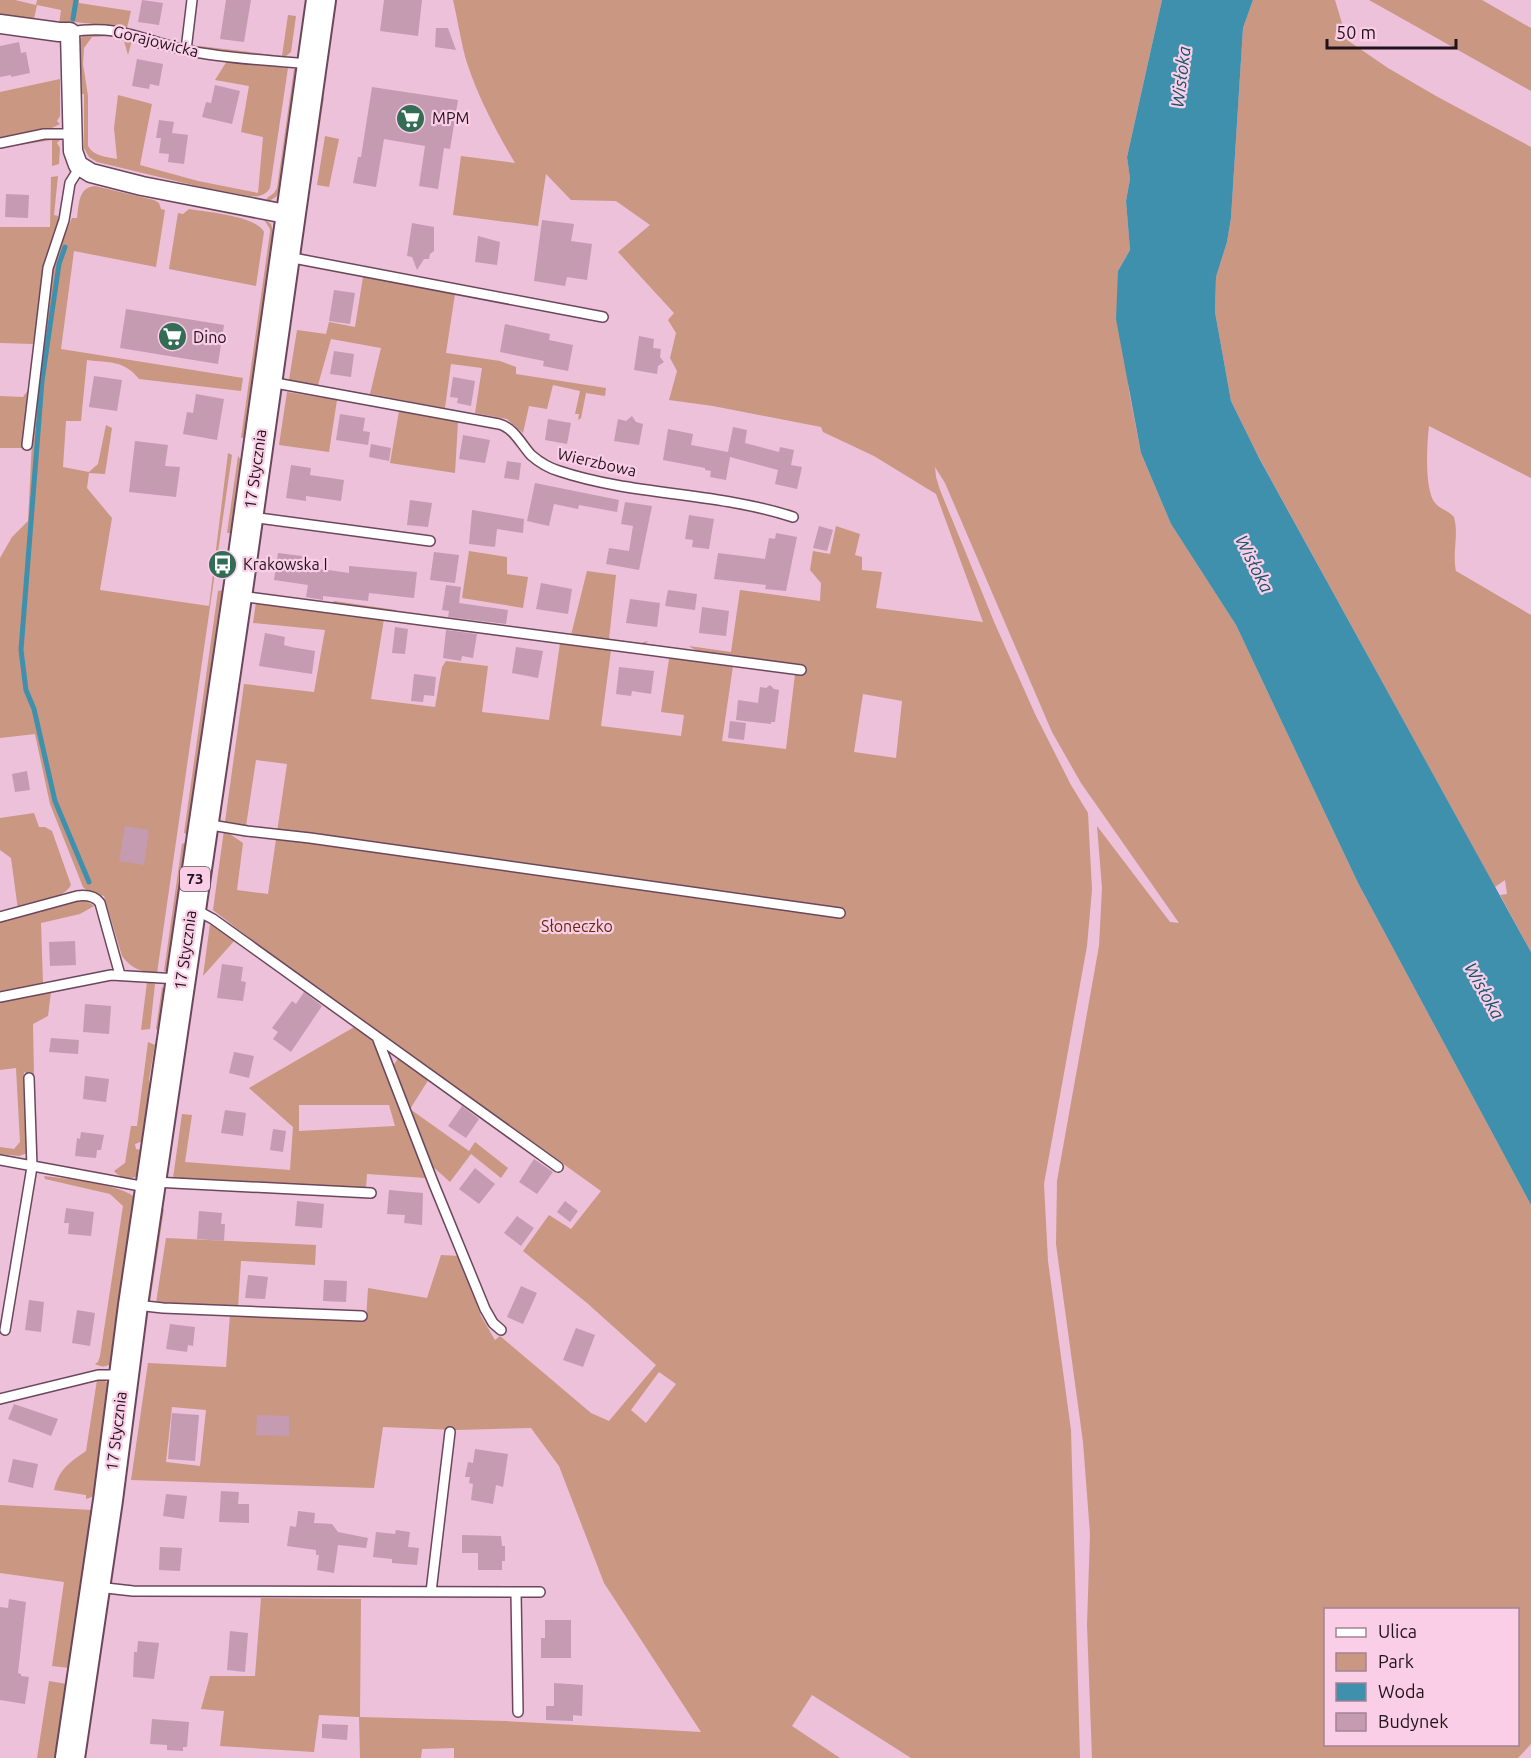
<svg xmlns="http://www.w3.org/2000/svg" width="1531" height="1758" font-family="Ubuntu,sans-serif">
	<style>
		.green { fill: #c99782; fill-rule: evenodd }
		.water { fill: #3f90ad }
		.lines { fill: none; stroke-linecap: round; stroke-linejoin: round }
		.stream { stroke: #3f90ad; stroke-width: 5 }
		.building { fill: #c59bb2 }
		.lane-casing { stroke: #6c475c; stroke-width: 12 }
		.street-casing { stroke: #6c475c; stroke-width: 21 }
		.primary-casing { stroke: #6c475c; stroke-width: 32 }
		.lane { stroke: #fff; stroke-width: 9 }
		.street { stroke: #fff; stroke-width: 18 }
		.primary { stroke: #fff; stroke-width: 28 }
		.labels { text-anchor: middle; stroke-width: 4.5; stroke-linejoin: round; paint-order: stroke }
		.shield { fill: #facee6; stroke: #624a58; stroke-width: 1.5 }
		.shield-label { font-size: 15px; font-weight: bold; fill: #21121b }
		.street-label { font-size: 16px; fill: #21121b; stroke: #facee6 }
		.poi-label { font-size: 16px; fill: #21121b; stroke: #facee6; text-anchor: start }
		.park-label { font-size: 16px; fill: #662b0c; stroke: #facee6 }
		.water-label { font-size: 18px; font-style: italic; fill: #12556a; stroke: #facee6 }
	</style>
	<rect width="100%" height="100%" fill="#ecc1d9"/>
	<path class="green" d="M0,0H15L36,5L37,0H79V3L131,11L127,28L76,22L59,25L61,10L37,5L33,23L0,18Z
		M453,0H1162L1127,157L1130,179L1126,201L1130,250L1118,271L1129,391L1141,453L1171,524L1236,625L1358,883L1531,1205V1744L1518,1758H1092L1087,1625L1090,1534L1083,1442L1056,1244L1057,1181L1099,946L1102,888L1097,826L1170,922L1179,923L1081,783L1052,732L945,483L935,467L936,477L940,490L995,624L1035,714L1071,785L1088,813L1092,890L1087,946L1044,1184L1048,1261L1071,1430L1080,1758H911L812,1695L792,1726L840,1758H454V1748L422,1749L421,1758H360L359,1717L319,1715L314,1752L220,1746L224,1711L201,1709L210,1676H255L261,1598L361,1599L360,1717L505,1721L701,1732L604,1583L559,1466L531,1428L456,1430L383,1427L374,1488L131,1480L148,1363L226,1367L230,1315L366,1320L368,1288L427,1298L441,1255L459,1256L481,1316L495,1340L500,1336L591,1413L609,1421L656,1365L587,1303L523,1251L549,1215L571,1229L601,1191L262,948L213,910L224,830L243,843L237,890L268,894L287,764L256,760L246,826L225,822L244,684L314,692L325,630L253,623L256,602L384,619L371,699L435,707L442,667L446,661L488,666L482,712L549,720L560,643L611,650L601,726L681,736L684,715L661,712L669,659L671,657L730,664L733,666L722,741L786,749L795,674L796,672H802L803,666L697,651L689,646L731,652L740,590L820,601L821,583L810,570L813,551L830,554L836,526L860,534L855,555L862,557V570L882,572L876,608L983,622L936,494L874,456L823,432L821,427L713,406L669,400L677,371L670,358L676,333L668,320L674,313L618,252L650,225L616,201L571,200L546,174L538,226L453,215L461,156L515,163C496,131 479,99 467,63C461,43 458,21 453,0ZM863,694L902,701L896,758L854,752ZM659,1372L676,1384L646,1423L631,1410ZM172,1407L206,1410L200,1466L166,1462ZM1326,1610H1518V1744H1326Z
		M1253,0H1335L1347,40L1388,68L1436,96L1531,147V478L1429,426C1427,443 1424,489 1435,503C1440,509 1449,511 1454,517C1459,535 1452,553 1456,571L1531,615V952L1500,895L1507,894L1505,880L1495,887L1257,454L1231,401L1215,312L1216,277L1227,242L1231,218L1243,28Z
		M1369,0H1482L1531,28V91Z
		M288,15L296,16L291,52L285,57L199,48V46L282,56Z
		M98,33L132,40L128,55L124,41L111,36L92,37L84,48L83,64L88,96V146C93,156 107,157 117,159L114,128L118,95L152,104L140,165L198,181L258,193L263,137L241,132L249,86L215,80L227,61L288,68L270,188C265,196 258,197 249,196L205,188L97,162L89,157L84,148V94H79V41L84,34Z
		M298,68L281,188L276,197L267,202V198L274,193L277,188L294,69Z
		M60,79V116L57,121L60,124L50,129L0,139V92Z
		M324,97L311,183L307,182L320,98Z
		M325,136L339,139L329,187L317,185Z
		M49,137L61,139L57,143L60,148L59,164L52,166V140L0,148V146Z
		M58,176L54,215L58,216V222L48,255L33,344L0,343V227H50L51,177Z
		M95,186L154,200L159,203L161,209L165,210L156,267L74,251L61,349L243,378L241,391L139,379C124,360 110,363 87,360L81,421H66L63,467L89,472L98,464L106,425L112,428L105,474L89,473L87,488L112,518L100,590L209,606L228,453L232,455L157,973C141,972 132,969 122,956L104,896L89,892L83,887L50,804L35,734L0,738V558L12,537L28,521L34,402L53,262L72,218H77C79,205 78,187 95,186Z
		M189,209C206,212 257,216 264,232L256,286L169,269L178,213L183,214Z
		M263,218L271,224L274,235L245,437L241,438L270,232V229Z
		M363,277L455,294L446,353L500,361L516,367V374L606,388L605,396L586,393L581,418L578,420L579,414H575L580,391L553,385L547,409L529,406L523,433L507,419L475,413L482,368L451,364L445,408L370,394L381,348L331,339L318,385L289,380L297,330L326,334L329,322L355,327Z
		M28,390L24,448H0V396L23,397Z
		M287,392L337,400L329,452L279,445Z
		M399,411L458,422L455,473L390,463Z
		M238,456L241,460L232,533H227Z
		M469,551L507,557V574L528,577L523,608L462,598Z
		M587,571L616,575L609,639L641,643L648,641L644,645L549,633L547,631L571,635Z
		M223,590L188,835L184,833L218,591Z
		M257,593L332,603L334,601L396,610L395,613Z
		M34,813L39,827H45L52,831L71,885C65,898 31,905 18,910L11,858L0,850V818Z
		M187,842L168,972L164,971L182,844Z
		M80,900L86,901L94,906L80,914L41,923L43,984L0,993V922Z
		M210,924L235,940L203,976Z
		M147,982L155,984L150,1029L141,1030Z
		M162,987L166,990L160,1031L156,1029Z
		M51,992L48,1016L33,1024L34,1077L24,1072L27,1153L19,1156L0,1154V1147L14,1149L20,1142L16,1068L0,1070V1002Z
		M356,1026L369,1035L383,1062L426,1178L367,1174L366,1188L173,1178L182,1114L192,1115L185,1162L290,1170L293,1127L249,1088ZM299,1105H389L395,1126L299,1131Z
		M148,1042L155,1045L149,1079L150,1087L143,1141L135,1144L136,1149L141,1150L138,1175C130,1181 120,1178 114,1171L125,1163L131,1126H137Z
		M399,1057L429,1079L410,1109L469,1151L475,1142L508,1168L501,1178L471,1154L450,1182L431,1165L393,1066Z
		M44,1176C64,1178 123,1185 136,1198L115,1361C108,1367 103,1368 95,1364L98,1362L100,1356L123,1206L110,1194L45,1179Z
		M160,1209H164L150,1302L145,1301Z
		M166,1238L316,1245L315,1265L241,1261L238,1308L156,1303Z
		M102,1379L109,1384L95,1496L86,1499V1495L54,1490C59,1469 70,1462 86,1451L97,1380Z
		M0,1505L92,1510L69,1668L52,1666L64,1582L0,1573Z
		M49,1681L67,1684L57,1758H37Z"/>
	<path class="water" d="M1162,0H1253L1243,28L1231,218L1227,242L1216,277L1215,312L1231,401L1259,458L1531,952V1205L1358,883L1236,625L1171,524L1141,453L1116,319L1118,271L1130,250L1126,201L1130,179L1127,157Z"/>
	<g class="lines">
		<path class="stream" d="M73,19L76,0
			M65,247L59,264L42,381L21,650L26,690L34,709L55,801L89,882"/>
	</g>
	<path class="building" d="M142,0L163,3L159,25L138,22Z
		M226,0H251L244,42L220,39Z
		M384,0H422L418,36L380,31Z
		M436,28H448L456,50L435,47Z
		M19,42L21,53L26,52L30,73L11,77V75L0,77V46Z
		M137,59L163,64L159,86L150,84L149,89L132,86Z
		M215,85L240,91L232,124L202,117L206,102L211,103Z
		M372,87L458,100L450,149L444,148L438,189L419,186L425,146L384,139L376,187L353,183L358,157H361Z
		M159,120L174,122L172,133L188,135L184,164L168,162L169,154L159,153L161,138H156Z
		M6,194L29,195L28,218L5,217Z
		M542,220L574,224L571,241L592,244L587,280L567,277L565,286L534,281Z
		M412,223L434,227V251L430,254L429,259H424L417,270L412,257L407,256Z
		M478,236L500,242L497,265L475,262Z
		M334,290L355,293L350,324L329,321Z
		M126,309L224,325L218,364L120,348Z
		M505,324L550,334L549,340L573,345L568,371L543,366L544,361L500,352Z
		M639,336L654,339L653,348L661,349L660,357L664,362L658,366L657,374L634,370Z
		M334,351L354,354L351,377L330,374Z
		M94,376L122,380L117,411L89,407Z
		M453,377L475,381L471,406L457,403L458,398L450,397Z
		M196,394L224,399L217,440L183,434L187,412L193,413Z
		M340,414L365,418L363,431L370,432L368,445L336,440Z
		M632,416L636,422L643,424L639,445L614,441L618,419L626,421Z
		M548,419L571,423L567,444L545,440Z
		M733,427L747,430L745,443L779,452L780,447L794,450L791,465L802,467L797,489L775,484L778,470L730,457L726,480L710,477L711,471L705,470V468L663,460L668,429L693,434L691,445L728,452Z
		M463,435L490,440L485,463L459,459Z
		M135,441L168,445L165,466L180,467L176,497L129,492Z
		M371,444L391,448L389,461L369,457Z
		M507,461L521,463L519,480L504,478Z
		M291,465L311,468L310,475L344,480L341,501L306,496V501L286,498Z
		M535,483L619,500L617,512L579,505L578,509L554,504L549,526L527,521Z
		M410,500L432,503L428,527L407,525Z
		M625,502L652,506L639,570L606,564L609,548L629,551L633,526L621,524Z
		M472,510L524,519L523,533L497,529L495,547L469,544Z
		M689,515L714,519L709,549L692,547L693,540L685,539Z
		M819,526L833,530L827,551L813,548Z
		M776,533L797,537L786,591L765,589L766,585L714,579L718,553L765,559L769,538L775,539Z
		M434,552L459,555L455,583L430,580Z
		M278,553L302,556L301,566L349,573V566L417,572L414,598L369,593L368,601L323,596V600L306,597L308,585L274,580Z
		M541,583L572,589L568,614L536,609Z
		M446,585L461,587L459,603L508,610L506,624L448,617L449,611L442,610Z
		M668,590L697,594L695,610L665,606Z
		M630,599L660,603L657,627L626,623Z
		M702,607L729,611L726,636L699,633Z
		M395,627L408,629L405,654L392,653Z
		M446,630L477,634L473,658L462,656L461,661L443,658Z
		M265,633L285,637L284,645L291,647L315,651L312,674L259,666Z
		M516,647L543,651L538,678L512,673Z
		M619,667L654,671L651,694L632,691L631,696L616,694Z
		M414,674L436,677L434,696L424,695L423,702L411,701Z
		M770,685L774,689L779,690L775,722H771V724L736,720L738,700L758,703L760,687L766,688Z
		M730,721L746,723L744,740L728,738Z
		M27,771L30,790L15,792L12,774Z
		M125,826L149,830L144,865L119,861Z
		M75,941L76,965L50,966L49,942Z
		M222,964L243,967L241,981L246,982L243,1001L217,998Z
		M304,992L322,1006L291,1052L273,1039L278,1032L272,1028L292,1001L296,1004Z
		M85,1004L111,1006L109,1034L83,1032Z
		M51,1038L79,1040L78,1054L49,1052Z
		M234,1052L254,1056L249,1078L229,1073Z
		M85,1076L109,1079L106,1102L83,1099Z
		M462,1106L479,1119L466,1138L448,1126Z
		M225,1110L246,1113L243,1136L221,1133Z
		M273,1129L286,1131L283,1152L270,1150Z
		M81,1132L104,1135L101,1150H97L96,1158L75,1156L77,1138L80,1139Z
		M534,1159L553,1172L537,1194L519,1182Z
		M475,1168L495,1184L479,1204L459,1189Z
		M389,1190L423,1193L422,1225L404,1223L405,1215L387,1214Z
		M297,1201L324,1204L322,1228L295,1226Z
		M565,1201L578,1211L570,1222L557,1212Z
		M66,1208L94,1212L91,1236L68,1234L69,1223H64Z
		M199,1211L222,1213L221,1224H225L224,1241L197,1239Z
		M517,1216L534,1228L521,1246L504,1233Z
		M248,1275L268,1277L265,1299L245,1298Z
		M324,1280L347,1281L346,1302L323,1301Z
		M521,1286L537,1293L523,1324L507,1317Z
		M29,1300L44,1302L41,1332L25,1330Z
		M77,1310L95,1313L90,1346L72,1343Z
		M170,1324L195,1327L193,1346L188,1345L187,1352L166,1349Z
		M576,1328L595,1335L583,1367L563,1360Z
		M14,1404L58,1419L51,1436L8,1419Z
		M172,1413L199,1415L195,1461L168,1459Z
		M257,1415L289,1416V1436L256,1435Z
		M475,1449L508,1454L503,1487L496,1485L493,1504L471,1500L473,1484L469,1483L470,1477H465L468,1462L473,1463Z
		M13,1459L38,1464L33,1488L8,1482Z
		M221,1491L239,1492L238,1504H249V1523L219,1522Z
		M166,1494L187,1496L184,1519L163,1516Z
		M298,1511L315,1513L314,1523L332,1524L338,1532L368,1538L366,1548L338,1545L334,1573L317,1570L319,1555H316V1550L287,1546L290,1526L296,1527Z
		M396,1530L410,1532L408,1547L419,1548L417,1565L392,1563V1559L373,1557L376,1532L395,1534Z
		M462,1535L501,1536L502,1546H505V1561H502V1570H478V1553H462Z
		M160,1547L182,1548L180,1571L159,1570Z
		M9,1599L26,1602L18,1673L21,1674V1676L29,1677L25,1704L0,1700V1607L8,1608Z
		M545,1620H571V1658H541V1638H545Z
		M230,1631L248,1633L245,1672L227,1670Z
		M138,1641L159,1643L154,1679L133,1677L134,1652H137Z
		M554,1683L583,1685L582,1716L573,1715V1721L546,1720V1706H554Z
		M152,1719L189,1722L187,1747H183V1751L167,1750V1745L150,1744Z
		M322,1724L348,1725L347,1740L322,1738Z"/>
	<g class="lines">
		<defs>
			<path id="lane" d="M70,32C120,23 145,42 190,51C229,59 270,60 309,64
				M186,50L192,0
				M0,143L44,134H73
				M288,257L603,317
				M270,382L499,424C514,428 521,444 531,455C539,462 549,468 559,471C634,496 717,492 793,517
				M27,445L48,268L64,220L70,183L80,167
				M251,517L430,541
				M240,596L801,670
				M205,824L247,831L310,838L840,913
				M196,910L213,919L558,1167
				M0,917L77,896C85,895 95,896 100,903L120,975
				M0,997L111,975L178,979
				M377,1037L433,1182L485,1309L493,1323L501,1330
				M0,1160L146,1187
				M154,1182L371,1193
				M136,1305L163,1308L362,1316
				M5,1330L32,1167L29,1078
				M0,1399L98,1375H121
				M97,1587L133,1591L540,1592
				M431,1592L450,1432
				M516,1593L518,1712"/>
			<path id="street" d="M0,24L59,32H70L73,151L78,165L91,173L142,186L291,215"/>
			<path id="primary" d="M70,1758L108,1500L133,1305L239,583L321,0"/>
		</defs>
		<use href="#lane" class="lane-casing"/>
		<use href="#street" class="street-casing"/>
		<use href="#primary" class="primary-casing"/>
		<use href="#lane" class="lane"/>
		<use href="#street" class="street"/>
		<use href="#primary" class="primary"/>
	</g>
	<defs>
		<symbol id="supermarket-disc" viewBox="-11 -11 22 22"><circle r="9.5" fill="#346d55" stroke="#facee6"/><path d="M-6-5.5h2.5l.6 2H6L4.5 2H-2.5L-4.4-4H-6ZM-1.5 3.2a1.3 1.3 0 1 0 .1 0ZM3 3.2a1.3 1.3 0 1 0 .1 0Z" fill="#fff"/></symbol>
		<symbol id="bus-disc" viewBox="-11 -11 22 22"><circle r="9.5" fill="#346d55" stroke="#facee6"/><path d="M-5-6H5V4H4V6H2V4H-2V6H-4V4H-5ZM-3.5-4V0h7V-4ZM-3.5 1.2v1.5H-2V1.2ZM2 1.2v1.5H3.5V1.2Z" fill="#fff"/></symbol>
	</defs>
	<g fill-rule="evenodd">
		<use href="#supermarket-disc" x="394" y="102" width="33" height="33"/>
		<use href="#supermarket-disc" x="156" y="320" width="33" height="33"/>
		<use href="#bus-disc" x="206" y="548" width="33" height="33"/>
	</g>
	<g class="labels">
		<rect class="shield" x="180" y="867" width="30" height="24" rx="4.5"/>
		<g class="shield-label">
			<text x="195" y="884">73</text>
		</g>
		<g class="street-label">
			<text transform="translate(156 41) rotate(14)" y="6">Gorajowicka</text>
			<text transform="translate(597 462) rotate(13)" y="6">Wierzbowa</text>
			<text transform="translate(255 469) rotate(-82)" y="6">17 Stycznia</text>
			<text transform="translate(185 950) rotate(-82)" y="6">17 Stycznia</text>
			<text transform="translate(116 1431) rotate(-83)" y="6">17 Stycznia</text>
		</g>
		<g class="poi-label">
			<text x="432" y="124">MPM</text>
			<text x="193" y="343">Dino</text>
			<text x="243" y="570">Krakowska I</text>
		</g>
		<g class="park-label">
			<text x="577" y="932">Słoneczko</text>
		</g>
		<g class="water-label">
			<text transform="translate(1181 77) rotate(-83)" y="6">Wisłoka</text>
			<text transform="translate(1254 564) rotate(63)" y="6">Wisłoka</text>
			<text transform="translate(1484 991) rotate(61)" y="6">Wisłoka</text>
		</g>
	</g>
	<rect x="1324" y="1608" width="195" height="138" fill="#facee6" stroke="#a38395" stroke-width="1.5"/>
	<rect x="1336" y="1628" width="30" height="9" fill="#ffffff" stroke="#a38395" stroke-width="1.5"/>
	<text x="1378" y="1638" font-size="18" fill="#21121b">Ulica</text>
	<rect x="1336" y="1653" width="30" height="18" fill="#c99782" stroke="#a38395" stroke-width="1.5"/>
	<text x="1378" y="1668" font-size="18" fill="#21121b">Park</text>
	<rect x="1336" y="1683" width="30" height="18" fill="#3f90ad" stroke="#a38395" stroke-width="1.5"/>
	<text x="1378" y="1698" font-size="18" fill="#21121b">Woda</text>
	<rect x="1336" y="1713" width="30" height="18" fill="#c59bb2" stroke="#a38395" stroke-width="1.5"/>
	<text x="1378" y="1728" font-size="18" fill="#21121b">Budynek</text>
	<path d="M1327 39v9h129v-9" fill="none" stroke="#21121b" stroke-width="3"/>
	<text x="1336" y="39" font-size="18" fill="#21121b" stroke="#facee6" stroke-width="4.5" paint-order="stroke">50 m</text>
</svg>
